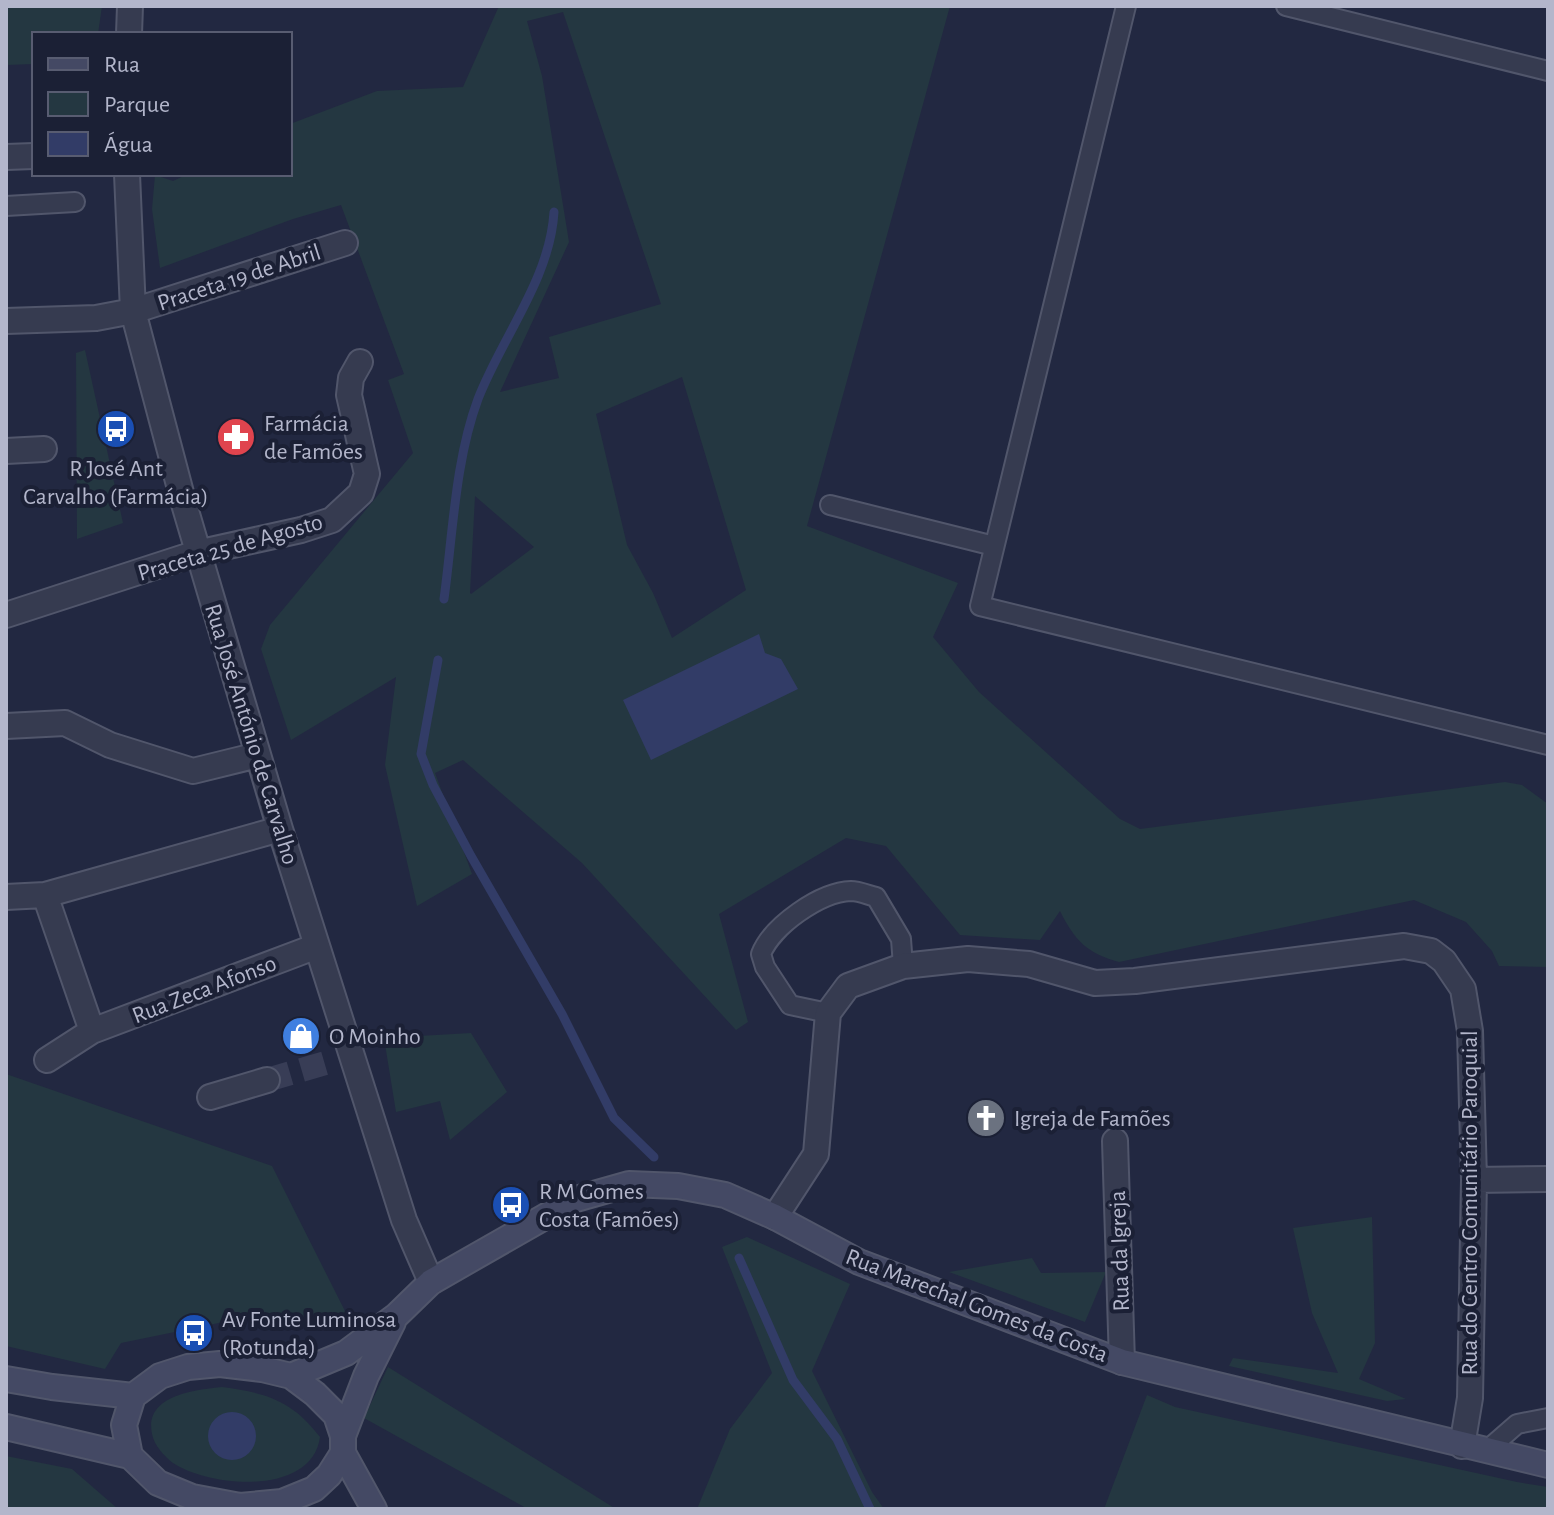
<svg xmlns="http://www.w3.org/2000/svg" width="1554" height="1515" font-family="'Alegreya Sans',sans-serif">
	<style>
		.green { fill: #243741; fill-rule: evenodd }
		.water { fill: #323c67 }
		.lines { fill: none; stroke-linecap: round; stroke-linejoin: round }
		.stream { stroke: #323c67; stroke-width: 9 }
		.street-tunnel { stroke: #383d56; stroke-width: 24; stroke-dasharray: 24 12; stroke-linecap: butt }
		.lane-casing { stroke: #51566b; stroke-width: 22 }
		.street-casing { stroke: #51566b; stroke-width: 28 }
		.secondary-casing { stroke: #51566b; stroke-width: 28 }
		.lane { stroke: #363b50; stroke-width: 18 }
		.street { stroke: #363b50; stroke-width: 24 }
		.secondary { stroke: #444964; stroke-width: 24 }
		.labels { text-anchor: middle; stroke-width: 8; stroke-linejoin: round; paint-order: stroke }
		.street-label { font-size: 24px; fill: #b3b6cb; stroke: #1b2035 }
		.poi-label { font-size: 24px; fill: #b3b6cb; stroke: #1b2035; text-anchor: start }
	</style>
	<rect width="100%" height="100%" fill="#222841"/>
	<path class="green" d="M6,6H102L98,34H34V64L6,65Z
		M499,6H950L807,526L958,583L933,637L979,692L1120,819L1140,829L1505,782L1522,785L1548,804V967L1499,966L1492,951L1466,922L1414,900L1119,962C1087,953 1075,941 1060,911L1040,940L960,935L886,846L846,838L719,914L748,1022L736,1030L582,863L463,760L435,773L472,874L417,906L385,765L396,677L291,740L261,649L270,625L413,453L388,380L404,374L341,205L293,219L160,268L152,209L155,175L173,181L188,174H290V124L377,91L463,87ZM563,12L661,304L549,337L559,378L500,392L569,242L542,76L527,21ZM682,377L746,590L672,638L653,593L627,545L596,414ZM475,496L534,547L471,594L470,593Z
		M85,350L123,523L77,539L76,353Z
		M471,1033L507,1092L450,1140L440,1101L396,1112L384,1038Z
		M6,1074L272,1166L351,1323L323,1328L248,1317L121,1343L105,1369L6,1346Z
		M1372,1217L1375,1343L1359,1379L1406,1399L1387,1401L1229,1366L1233,1358L1338,1373L1312,1313L1293,1228Z
		M747,1237L850,1284L812,1371L872,1492L884,1509H697L730,1429L772,1373L722,1247Z
		M1032,1258L1041,1273L1106,1272L1085,1322L949,1272Z
		M388,1367L616,1509H528L364,1418Z
		M222,1387C266,1393 292,1400 320,1437C312,1496 211,1488 173,1463C164,1456 154,1445 152,1434C144,1395 195,1390 222,1387Z
		M1147,1395L1175,1407L1517,1482L1548,1487V1509H1104Z
		M6,1456L72,1469L118,1509H6Z"/>
	<path class="water" d="M759,634L765,653L781,659L798,689L651,760L623,700Z
		M208 1436a24 24 0 1 1 48 0a24 24 0 1 1-48 0Z"/>
	<g class="lines">
		<path class="stream" d="M444,599C453,533 455,461 478,399C502,337 550,279 554,212
			M438,660L421,754L433,785L471,856L562,1014L614,1118L654,1157
			M739,1258L793,1380L837,1439L870,1509"/>
		<path class="street-tunnel" d="M267,1080L332,1061"/>
		<defs>
			<path id="lane" d="M1126,6L980,606L1548,745
				M1286,6L1548,71
				M6,206L75,202
				M830,505L994,546
				M828,1013L790,1005L765,967L761,954C772,926 820,892 851,891C859,891 868,895 876,897L901,939L903,966
				M1486,1451L1517,1424L1548,1418"/>
			<path id="street" d="M129,34L130,6
				M6,157L34,156
				M127,174L133,311L184,504L280,829L404,1220L431,1282
				M6,321L96,318L133,311L345,243
				M6,451L44,449
				M6,615L197,553L301,530L332,520L361,493L367,474L349,395L351,378L360,362
				M6,726L65,723L110,745L193,771L258,755
				M45,895L92,1031L317,946
				M6,897L45,895L280,829
				M47,1060L92,1031
				M210,1097L267,1080
				M1115,1141L1122,1362
				M1474,1180L1548,1179
				M775,1217L816,1154L828,1013L848,986L903,966L968,959L1029,964L1095,983L1135,981L1404,946L1431,951L1444,961L1463,989L1470,1031L1474,1180L1470,1398L1462,1446"/>
			<path id="secondary" d="M220,1364L262,1369L291,1376L315,1394L336,1415L343,1436V1453L329,1475L314,1489L282,1502L240,1506L192,1497L158,1483L130,1456L124,1425L133,1396L160,1376L188,1367Z
				M291,1376L346,1353L396,1316L431,1282L576,1199L629,1184L678,1186L725,1195L775,1217L859,1262L1122,1362L1548,1465
				M6,1379L52,1387L133,1396
				M6,1427L130,1456
				M343,1436L366,1376L393,1322
				M343,1453L374,1509"/>
		</defs>
		<use href="#lane" class="lane-casing"/>
		<use href="#street" class="street-casing"/>
		<use href="#secondary" class="secondary-casing"/>
		<use href="#lane" class="lane"/>
		<use href="#street" class="street"/>
		<use href="#secondary" class="secondary"/>
	</g>
	<defs>
		<symbol id="bus-disc" viewBox="-11 -11 22 22"><circle r="9.5" fill="#1a4fb4" stroke="#1b2035"/><path d="M-5-6H5V4H4V6H2V4H-2V6H-4V4H-5ZM-3.5-4V0h7V-4ZM-3.5 1.2v1.5H-2V1.2ZM2 1.2v1.5H3.5V1.2Z" fill="#fff"/></symbol>
		<symbol id="pharmacy-disc" viewBox="-11 -11 22 22"><circle r="9.5" fill="#e0444e" stroke="#1b2035"/><path d="M-2-6h4v4h4v4h-4v4h-4v-4h-4v-4h4Z" fill="#fff"/></symbol>
		<symbol id="shop-disc" viewBox="-11 -11 22 22"><circle r="9.5" fill="#3f7fe0" stroke="#1b2035"/><path d="M-5-2.5h2.3a2.7 3.5 0 0 1 5.4 0H5L5.5 6h-11ZM-1.5-2.5h3a1.5 2.3 0 0 0-3 0Z" fill="#fff"/></symbol>
		<symbol id="church-disc" viewBox="-11 -11 22 22"><circle r="9.5" fill="#6b7280" stroke="#1b2035"/><path d="M-1.2-6h2.4v3.5h3.3v2.4h-3.3V6h-2.4V-.1h-3.3v-2.4h3.3Z" fill="#fff"/></symbol>
	</defs>
	<g fill-rule="evenodd">
		<use href="#bus-disc" x="94" y="407" width="44" height="44"/>
		<use href="#pharmacy-disc" x="214" y="415" width="44" height="44"/>
		<use href="#shop-disc" x="279" y="1014" width="44" height="44"/>
		<use href="#church-disc" x="964" y="1096" width="44" height="44"/>
		<use href="#bus-disc" x="489" y="1183" width="44" height="44"/>
		<use href="#bus-disc" x="172" y="1311" width="44" height="44"/>
	</g>
	<g class="labels">
		<g class="street-label">
			<text transform="translate(239 277) rotate(-18)" y="8">Praceta 19 de Abril</text>
			<text transform="translate(230 547) rotate(-16)" y="8">Praceta 25 de Agosto</text>
			<text transform="translate(252 734) rotate(73)" y="8">Rua José António de Carvalho</text>
			<text transform="translate(204 989) rotate(-21)" y="8">Rua Zeca Afonso</text>
			<text transform="translate(1469 1203) rotate(-90)" y="8">Rua do Centro Comunitário Paroquial</text>
			<text transform="translate(1119 1251) rotate(-92)" y="8">Rua da Igreja</text>
			<text transform="translate(977 1305) rotate(21)" y="8">Rua Marechal Gomes da Costa</text>
		</g>
		<g class="poi-label">
			<text x="264" y="431">Farmácia<tspan x="264" dy="28">de Famões</tspan></text>
			<text x="116" y="476" text-anchor="middle">R José Ant<tspan x="116" dy="28">Carvalho (Farmácia)</tspan></text>
			<text x="329" y="1044">O Moinho</text>
			<text x="1014" y="1126">Igreja de Famões</text>
			<text x="539" y="1199">R M Gomes<tspan x="539" dy="28">Costa (Famões)</tspan></text>
			<text x="222" y="1327">Av Fonte Luminosa<tspan x="222" dy="28">(Rotunda)</tspan></text>
		</g>
	</g>
	<rect width="1554" height="1515" fill="none" stroke="#b3b6cb" stroke-width="16"/>
	<rect x="32" y="32" width="260" height="144" fill="#1b2035" stroke="#585c71" stroke-width="2"/>
	<rect x="48" y="58" width="40" height="12" fill="#444964" stroke="#585c71" stroke-width="2"/>
	<text x="104" y="72" font-size="24" fill="#b3b6cb">Rua</text>
	<rect x="48" y="92" width="40" height="24" fill="#243741" stroke="#585c71" stroke-width="2"/>
	<text x="104" y="112" font-size="24" fill="#b3b6cb">Parque</text>
	<rect x="48" y="132" width="40" height="24" fill="#323c67" stroke="#585c71" stroke-width="2"/>
	<text x="104" y="152" font-size="24" fill="#b3b6cb">Água</text>
</svg>
